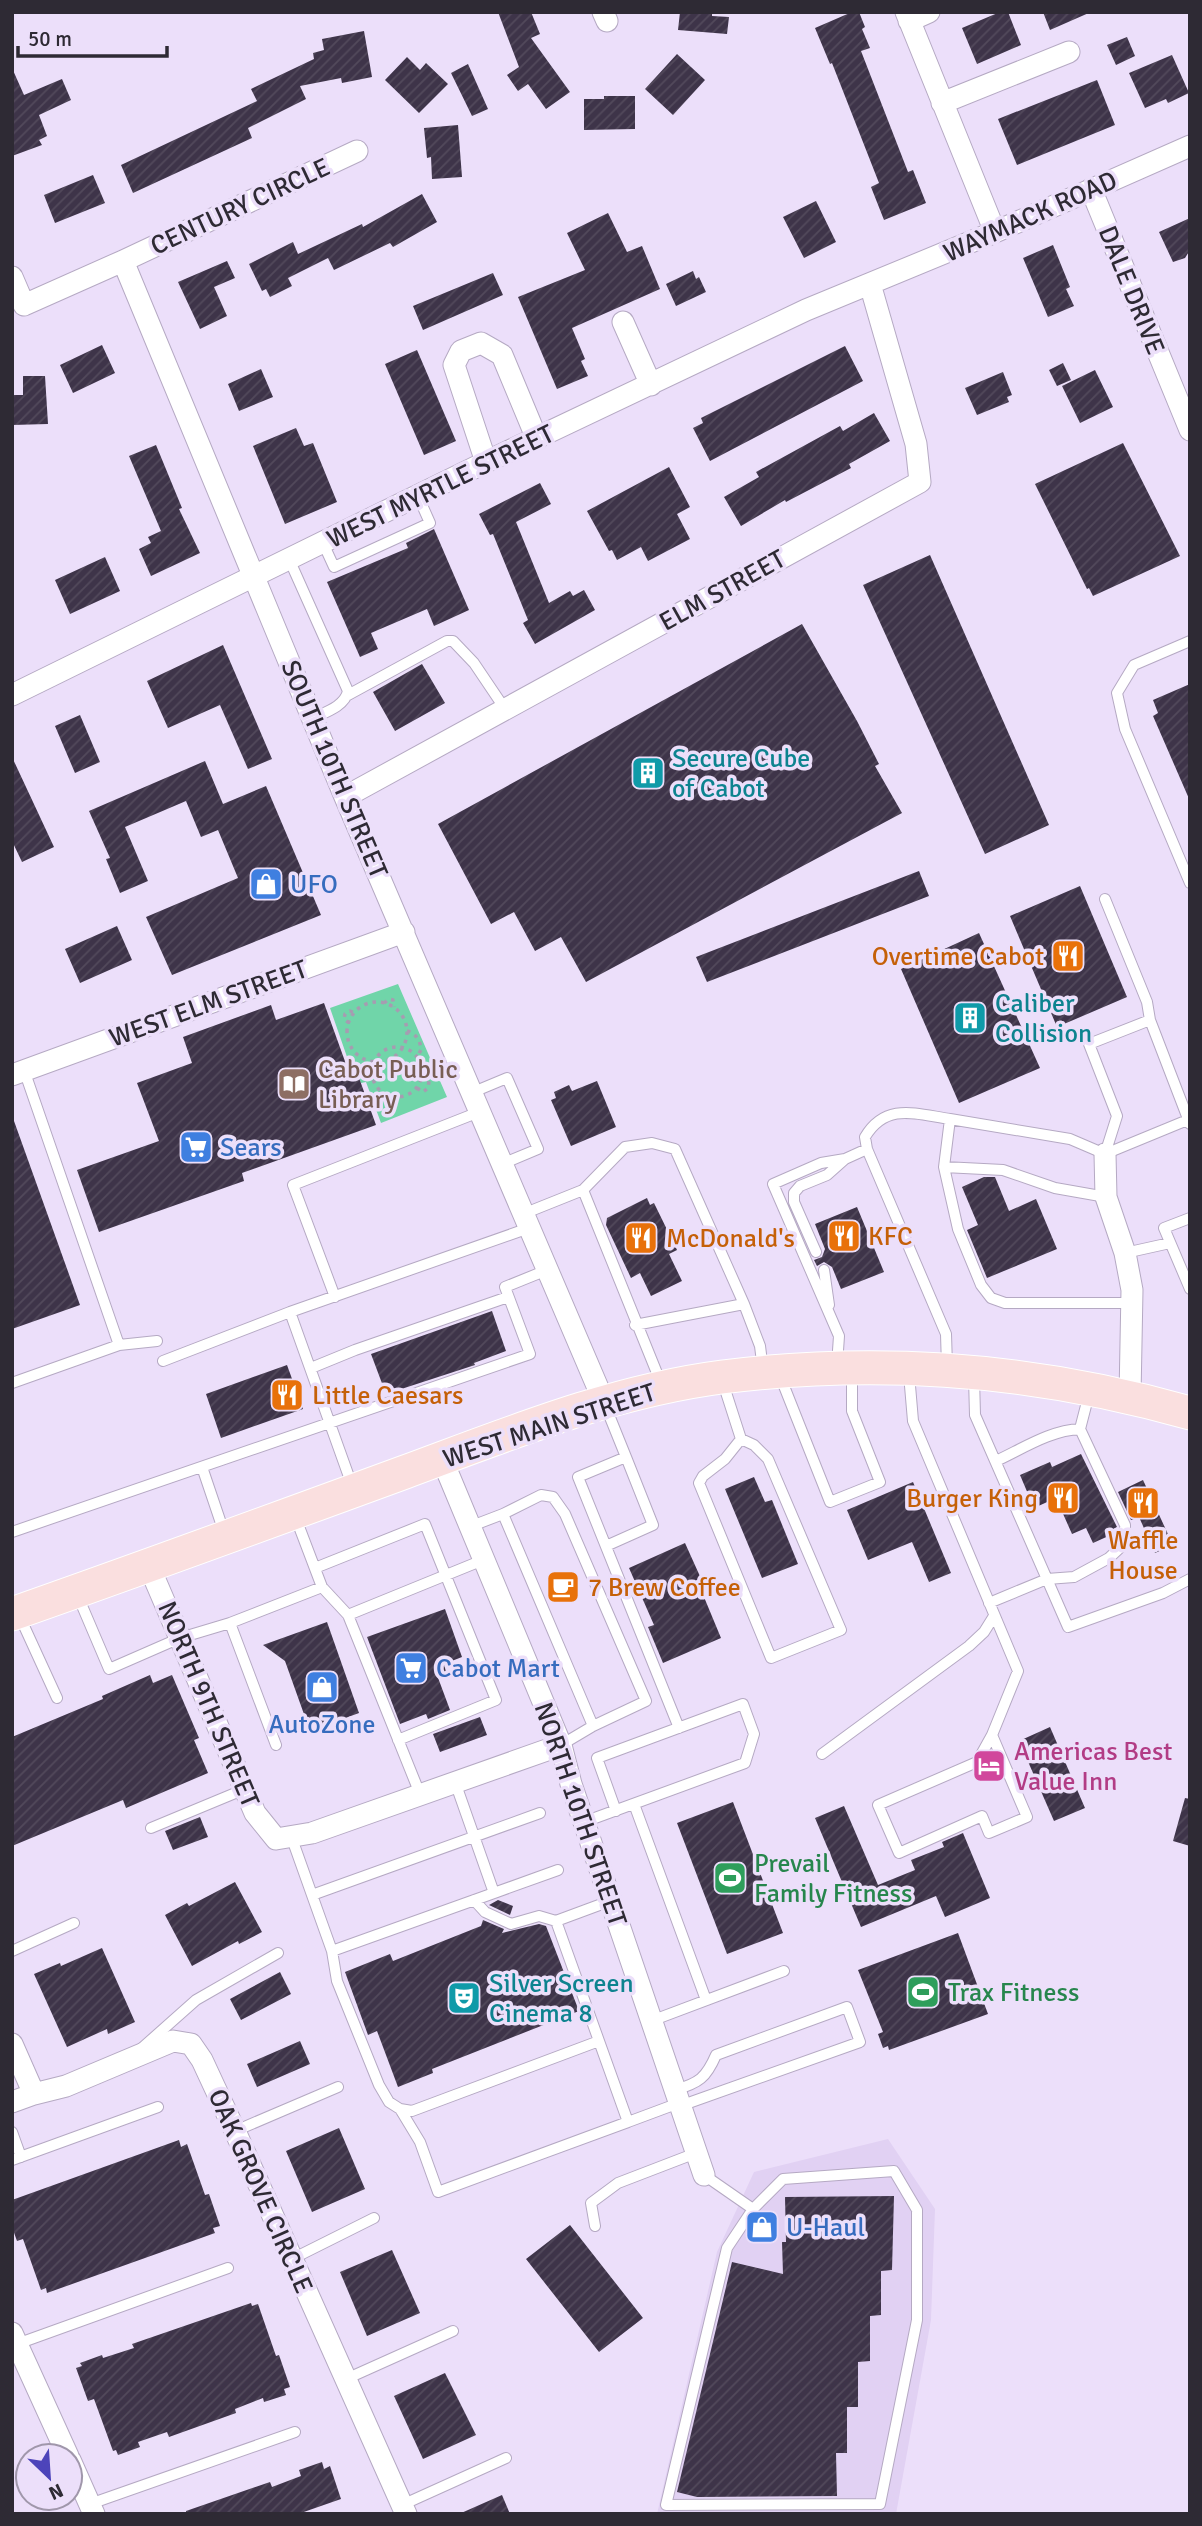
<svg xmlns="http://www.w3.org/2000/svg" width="1202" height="2526" font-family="Signika,sans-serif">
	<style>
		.built { fill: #e1d1f3 }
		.park { fill: #70d5a9 }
		.building { fill: url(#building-hatch) }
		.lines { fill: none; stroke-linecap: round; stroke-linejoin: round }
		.service-casing { stroke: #b5a9c3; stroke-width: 12 }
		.minor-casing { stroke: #b5a9c3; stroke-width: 23 }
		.primary-casing { stroke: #fff; stroke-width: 35 }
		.path { stroke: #a69cb1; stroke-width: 3.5; stroke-dasharray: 3.5 5; stroke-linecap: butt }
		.service { stroke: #fff; stroke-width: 10 }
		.minor { stroke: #fff; stroke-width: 21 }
		.primary { stroke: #fadfdf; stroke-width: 33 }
		.labels { text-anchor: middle; stroke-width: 7; stroke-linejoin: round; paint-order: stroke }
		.street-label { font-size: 26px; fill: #2e2a34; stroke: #ecdffa }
		.culture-label { font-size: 26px; fill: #0d838f; stroke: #ecdffa; text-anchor: start }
		.shop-label { font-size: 26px; fill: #366cbe; stroke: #ecdffa; text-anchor: start }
		.food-label { font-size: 26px; fill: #c56008; stroke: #ecdffa; text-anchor: start }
		.education-label { font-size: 26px; fill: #785e54; stroke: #ecdffa; text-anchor: start }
		.hotel-label { font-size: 26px; fill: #b23c85; stroke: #ecdffa; text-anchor: start }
		.leisure-label { font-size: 26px; fill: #27864d; stroke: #ecdffa; text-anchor: start }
	</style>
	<defs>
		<pattern id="building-hatch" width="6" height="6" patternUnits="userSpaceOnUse" patternTransform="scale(1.75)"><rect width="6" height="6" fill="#3e3449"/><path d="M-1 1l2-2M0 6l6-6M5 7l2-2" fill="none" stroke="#52495b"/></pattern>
	</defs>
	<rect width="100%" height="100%" fill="#ecdffa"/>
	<path class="built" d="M888,2139L935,2209L931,2320L896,2514H657L717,2252L754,2172Z"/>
	<path class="park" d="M398,984L447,1097L381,1123L366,1082L361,1083L358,1075L354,1077L330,1008Z"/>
	<path class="building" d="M498,12H531L540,34L531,38L570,92L546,109L528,84L518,91L507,75L519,67Z
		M680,12H712V16L729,17L727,34L678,30Z
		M852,12H859L865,27L862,29L870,48L861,51L908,172L913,170L926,203L884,220L871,187L879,183L832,63L830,64L815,28Z
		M1000,12H1008L1021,45L977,64L962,28Z
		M1043,12H1091L1050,30Z
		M364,31L372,77L342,83L341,78L300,86L306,99L248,128L252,138L133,193L121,165L257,101L251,89L314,59L313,53L324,50L322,39Z
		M1127,37L1135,56L1116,65L1107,45Z
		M677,54L705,80L673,115L645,89Z
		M1172,55L1189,93L1168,103L1166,99L1145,108L1129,73Z
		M407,57L420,70L426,63L448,84L419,113L385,80Z
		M468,64L488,109L472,116L451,73Z
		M12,68L24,95L62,79L71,100L39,115L47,136L39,140L42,145L12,156Z
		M1097,80L1115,125L1017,165L998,119Z
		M604,96H635V129L584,130V99H604Z
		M458,125L462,177L432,179L431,157L427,158L424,128Z
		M93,175L105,203L55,223L44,195Z
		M422,194L437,222L393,247L390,243L334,270L328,258L288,278L292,286L270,297L266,289L262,291L249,264L293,242L298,254L362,224L363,227Z
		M816,201L836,242L804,258L783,217Z
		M608,213L627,252L642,246L660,289L572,328L585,359L581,361L588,376L557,389L518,297L585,270L567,233Z
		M1190,218V250L1185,258L1173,262L1159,232Z
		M1053,245L1070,287L1066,289L1074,306L1048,317L1023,258Z
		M227,261L235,278L214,287L227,316L200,329L178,282Z
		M693,271L696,279L699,277L706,292L676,306L666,284Z
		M493,273L503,295L423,330L413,306Z
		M102,345L115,373L73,393L60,365Z
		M845,346L863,381L710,461L693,428L703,423L701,418Z
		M417,350L456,441L424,455L385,364Z
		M1063,363L1071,380L1057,386L1049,370Z
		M261,369L273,397L239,411L228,384Z
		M1095,370L1113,407L1080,423L1062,386Z
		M1003,372L1012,395L1007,397L1009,402L977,415L965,388Z
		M23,376H45L48,424L12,425V395H23Z
		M874,413L890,441L849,464L851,468L786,502L785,500L741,526L724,497L759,477L756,472L840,426L843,431Z
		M296,428L304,446L313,443L337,502L285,524L253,446Z
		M1123,443L1180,556L1093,596L1089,588L1087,589L1035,484Z
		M156,445L182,508L179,509L200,553L151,576L139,549L151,543L148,537L161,531L129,456Z
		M669,467L690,507L677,514L690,539L648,561L641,547L617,560L612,550L609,551L587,511Z
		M540,483L551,504L516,522L549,603L570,591L573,596L584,590L595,610L535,644L523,623L528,620L493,534L490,535L479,514Z
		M434,529L469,610L434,626L427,609L371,633L378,649L360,657L327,582L408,548L406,543Z
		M930,555L1049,825L985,854L863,585Z
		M105,557L120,591L70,614L55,580Z
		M802,624L857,721L879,764L875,766L902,813L586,982L561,937L535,951L514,912L491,924L438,824Z
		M223,645L272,759L248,769L220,705L168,728L147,681Z
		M422,664L445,703L395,731L373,692Z
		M1190,684V801L1153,716L1158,713L1153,700Z
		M80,715L100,762L75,773L55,726Z
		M12,757L54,847L22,862L12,841Z
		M205,761L223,804L266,786L321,915L172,975L146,917L238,878L218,830L201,837L186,801L125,827L148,881L120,893L106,859L110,858L89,811Z
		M919,871L929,896L707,982L696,957Z
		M1080,886L1127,997L1057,1027L1010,916Z
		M117,926L132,960L80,983L65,949Z
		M979,933L1040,1068L959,1103L901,969Z
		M324,1003L351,1078L358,1075L376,1125L242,1173L244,1181L99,1232L77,1170L159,1141L137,1083L192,1063L183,1037L271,1005L276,1020Z
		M597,1081L616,1127L571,1146L551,1100L556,1098L554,1092L569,1085L572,1091Z
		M14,1121L80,1305L12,1329V1122Z
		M984,1177H995L1009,1211L1036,1199L1057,1249L987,1278L967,1230L978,1225L962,1187Z
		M647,1198L650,1205L654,1203L677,1250L669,1254L682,1281L651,1296L640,1273L631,1278L606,1225L607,1218Z
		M857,1207L884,1272L841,1289L832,1267L824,1262L817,1266L814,1260L822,1257L825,1249L815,1224Z
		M492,1311L506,1351L474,1363L475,1365L386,1394L371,1354Z
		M287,1365L303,1409L221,1438L206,1394Z
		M1081,1454L1117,1527L1111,1530L1113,1534L1093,1543L1086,1528L1072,1534L1056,1498L1034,1508L1020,1475L1050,1462L1052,1467Z
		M754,1477L765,1502L772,1500L798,1564L762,1578L725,1489Z
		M1143,1480L1173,1545L1155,1553L1139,1517L1131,1520L1118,1492Z
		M913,1482L951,1573L929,1582L912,1542L868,1560L847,1510Z
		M685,1543L703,1583L699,1585L721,1638L663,1663L648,1627L654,1625L629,1568Z
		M445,1609L462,1657L444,1664L446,1672L437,1675L450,1710L428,1719L426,1714L400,1724L367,1637Z
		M327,1622L359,1713L310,1731L285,1661L263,1645Z
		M150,1675L153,1683L172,1675L199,1738L194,1740L208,1773L126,1808L123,1800L12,1846V1737L103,1699L102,1696Z
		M480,1717L487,1735L440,1752L433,1734Z
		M1050,1727L1085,1808L1054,1821L1019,1741Z
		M1185,1798L1190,1799V1846L1173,1841Z
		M733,1802L783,1933L727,1954L677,1823Z
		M844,1806L878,1885L915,1870L911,1860L944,1847L942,1842L963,1833L990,1898L945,1917L936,1896L861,1927L815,1818Z
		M200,1817L208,1837L173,1850L165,1831Z
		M235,1882L262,1932L239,1944L238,1941L192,1966L165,1915L187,1903L189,1906Z
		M498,1900L513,1906L510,1915L489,1905Z
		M483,1920L504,1929L502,1933L539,1924L546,1926L579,2011L432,2069L433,2073L398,2087L377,2031L368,2035L345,1972L390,1954L393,1961L481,1926Z
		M958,1933L988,2014L889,2050L888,2046L883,2048L878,2034L883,2032L858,1970Z
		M102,1948L135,2022L108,2034L107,2029L67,2047L34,1974L60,1963L61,1966Z
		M280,1972L291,1994L241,2020L230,1999Z
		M300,2041L310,2064L257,2087L247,2064Z
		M339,2128L365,2189L312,2212L286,2151Z
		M179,2140L181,2147L187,2144L205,2195L209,2194L220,2226L213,2228L215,2233L47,2293L46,2288L41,2290L23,2239L17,2241L12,2227V2200Z
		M894,2196L892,2270L881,2271V2315L870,2316V2361L858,2362V2407H847V2453H836L837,2496L697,2497L677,2492L732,2262L783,2274L782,2242H786L785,2197Z
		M570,2225L643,2318L599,2352L526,2259Z
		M392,2250L420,2313L367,2336L340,2272Z
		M251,2303L252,2306L258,2304L276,2356L279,2355L290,2387L284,2389L286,2395L264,2402L263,2398L235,2409L236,2413L169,2437L167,2432L138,2442L140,2447L118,2455L116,2450L113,2451L94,2399L88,2401L76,2368L82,2366L80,2363L102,2355L103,2358L134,2348L132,2344Z
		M445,2373L476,2435L423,2459L394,2396Z
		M322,2462L324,2469L330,2466L341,2499L298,2514H186V2511L270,2482L272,2487L301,2476L299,2470Z
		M502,2495L510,2514H459Z"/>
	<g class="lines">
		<defs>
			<path id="service" d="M323,543L334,567L430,523L418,496
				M289,559L348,691C345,706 326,712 313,718
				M1190,641L1134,665L1117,693L1125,729L1190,883
				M348,695L447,641H453L474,663L505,709
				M1105,899L1147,1002L1150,1020
				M24,1070L119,1345
				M471,1093L507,1078L538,1149L502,1164
				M867,1149L865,1137C886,1102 916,1114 950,1119
				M1105,1154L1117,1116L1089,1044L1150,1020L1190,1124
				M944,1167L1003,1170L1055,1188L1106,1197
				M523,1214L583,1190
				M1190,1218L1164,1228L1190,1289
				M816,1252L794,1202V1193L800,1186L827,1175L845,1159
				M1125,1253L1170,1243
				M824,1270L829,1305
				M335,1297L293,1185L479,1112
				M1132,1303H1005L991,1298L981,1285L958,1229L944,1167L950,1119L1070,1139L1105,1154L1190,1119
				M290,1312L529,1228
				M635,1325L744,1304
				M163,1361L290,1312L353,1488
				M837,1365L839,1336L773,1184L821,1163L845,1159L867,1149L946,1334L947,1366
				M311,1368L355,1350L508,1297
				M909,1374L913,1421L1018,1671L992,1735L1027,1817L989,1833L982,1816L899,1853L878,1805L977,1762L992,1735
				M780,1376L830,1502L880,1482L852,1411V1371
				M974,1378L975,1415L1068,1627L1163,1593L1190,1579
				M722,1380L741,1439L754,1445L768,1459L841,1630L771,1658L699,1483L703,1476L725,1459L741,1439
				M12,1383L119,1345L157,1341
				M661,1383L583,1190L625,1147L652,1143L675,1149L744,1304L760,1346L763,1370
				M605,1405L626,1457L578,1477L679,1728
				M1080,1429L1089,1394
				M202,1467L225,1535
				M295,1516L322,1587L348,1615L420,1794
				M469,1527L503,1514L541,1495L553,1497L565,1514L646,1701L593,1726L503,1514
				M12,1532L530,1354L505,1287L547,1270
				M606,1546L653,1525L626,1457
				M315,1568L425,1524L496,1700L398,1740
				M77,1594L109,1669L180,1638L230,1623L322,1587
				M989,1603L1047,1579L1074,1577L1109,1558L1125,1543V1525L1080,1429C1051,1430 1022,1449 996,1461
				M19,1615L57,1698
				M348,1615L483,1560
				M230,1623L276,1745
				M561,1745L593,1726
				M822,1754L969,1646L984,1632L994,1616
				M455,1782L494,1893L332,1951L312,1895L540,1813
				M634,1804L706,2000
				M584,1822L745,1763L754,1734L743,1704L597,1758L616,1811
				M151,1828L245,1789
				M291,1836L312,1895
				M494,1893L558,1870
				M474,1900L485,1912L511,1924L539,1916L556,1921
				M12,1951L74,1923
				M332,1951L337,1981L379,2085L389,2102L400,2109L412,2111L599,2041
				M651,2021L784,1971
				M142,2048L196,2000L278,1953
				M675,2090C699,2083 706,2078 716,2055L847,2007L860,2042L680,2106
				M400,2109L420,2142L438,2192L628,2122L556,1921L610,1901
				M628,2122L679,2103
				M235,2131L338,2087
				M12,2132L21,2157
				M12,2160L158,2107
				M704,2175L753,2209L783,2179L894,2171L917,2210V2320L880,2504L666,2505L727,2248L753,2209
				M595,2226L591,2203L618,2183L696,2153
				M292,2259L374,2218
				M17,2344L228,2268
				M346,2379L453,2331
				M90,2504L295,2432
				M402,2505L506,2458"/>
			<path id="minor" d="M603,12L607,21
				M906,12L995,232
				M909,21L929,12
				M942,103L1069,52
				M1091,189L1190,430
				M123,261L345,797L604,1402
				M12,277L24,305L123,261L357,151
				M623,322L651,385
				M486,462L454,365L461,351L481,343L502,355L537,439
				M12,695L486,462L806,310L995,232L1190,146
				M345,797L920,482L916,444L870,284
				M12,1075L404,932
				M1105,1154L1106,1197L1125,1253L1132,1290L1130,1396
				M442,1459L561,1745L571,1784L704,2175
				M149,1566L255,1813L276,1839L312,1833L561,1745
				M12,2044L34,2094
				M12,2102L34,2094L66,2086L173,2041L191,2044L202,2060L235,2131L406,2514
				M12,2333L68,2456
				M70,2460L94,2514"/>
			<path id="primary" d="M12,1614C143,1568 274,1520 405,1472C508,1434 613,1391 722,1377C881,1357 1036,1369 1190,1413"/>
		</defs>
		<use href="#service" class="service-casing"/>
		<use href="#minor" class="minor-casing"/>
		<use href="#primary" class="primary-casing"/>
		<path class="path" d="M347 1032a30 30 0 1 1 60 0a30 30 0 1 1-60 0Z
			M384,1003L389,999L393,1000L394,1007
			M349,1023L344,1019L345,1014L350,1011L354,1013
			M407,1031C416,1033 421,1042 421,1050L417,1057
			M372 1072a25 25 0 1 1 50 0a25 25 0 1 1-50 0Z
			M417,1088L423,1092L428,1088L429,1081L422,1077
			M385,1095L383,1100L386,1103L391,1102L394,1098"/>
		<use href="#service" class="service"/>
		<use href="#minor" class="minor"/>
		<use href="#primary" class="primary"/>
	</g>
	<defs>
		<symbol id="building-square" viewBox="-11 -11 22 22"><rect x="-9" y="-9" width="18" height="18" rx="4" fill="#0f9aa8" stroke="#ecdffa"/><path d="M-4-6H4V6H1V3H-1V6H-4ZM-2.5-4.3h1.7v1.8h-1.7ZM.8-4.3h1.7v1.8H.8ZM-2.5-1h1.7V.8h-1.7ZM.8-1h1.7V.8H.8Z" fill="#fff"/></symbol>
		<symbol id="shop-square" viewBox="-11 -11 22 22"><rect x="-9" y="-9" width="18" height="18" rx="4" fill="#3f7fe0" stroke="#ecdffa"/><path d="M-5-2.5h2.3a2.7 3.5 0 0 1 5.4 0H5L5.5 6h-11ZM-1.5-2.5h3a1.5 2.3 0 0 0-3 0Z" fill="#fff"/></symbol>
		<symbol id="restaurant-square" viewBox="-11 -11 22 22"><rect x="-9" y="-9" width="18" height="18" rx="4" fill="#e8710a" stroke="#ecdffa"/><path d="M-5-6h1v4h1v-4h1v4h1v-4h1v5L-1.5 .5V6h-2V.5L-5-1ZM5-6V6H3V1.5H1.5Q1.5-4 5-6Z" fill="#fff"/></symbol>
		<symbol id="library-square" viewBox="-11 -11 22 22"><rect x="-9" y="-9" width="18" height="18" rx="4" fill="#8d6e63" stroke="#ecdffa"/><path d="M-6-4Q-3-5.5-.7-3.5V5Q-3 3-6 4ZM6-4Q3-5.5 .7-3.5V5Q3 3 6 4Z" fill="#fff"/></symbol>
		<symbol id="supermarket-square" viewBox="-11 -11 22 22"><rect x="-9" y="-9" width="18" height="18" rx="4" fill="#3f7fe0" stroke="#ecdffa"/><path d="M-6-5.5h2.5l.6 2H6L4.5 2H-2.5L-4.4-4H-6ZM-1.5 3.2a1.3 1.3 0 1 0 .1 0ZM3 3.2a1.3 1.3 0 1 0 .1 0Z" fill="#fff"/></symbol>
		<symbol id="cafe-square" viewBox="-11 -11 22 22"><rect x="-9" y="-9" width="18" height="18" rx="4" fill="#e8710a" stroke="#ecdffa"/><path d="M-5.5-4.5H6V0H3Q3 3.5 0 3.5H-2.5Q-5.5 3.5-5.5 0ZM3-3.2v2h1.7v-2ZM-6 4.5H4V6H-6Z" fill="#fff"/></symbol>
		<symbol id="hotel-square" viewBox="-11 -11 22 22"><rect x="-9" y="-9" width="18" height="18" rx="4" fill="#d1479c" stroke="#ecdffa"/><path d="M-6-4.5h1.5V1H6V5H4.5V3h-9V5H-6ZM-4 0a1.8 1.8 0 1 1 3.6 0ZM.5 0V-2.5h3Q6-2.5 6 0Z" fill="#fff"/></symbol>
		<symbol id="stadium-square" viewBox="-11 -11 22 22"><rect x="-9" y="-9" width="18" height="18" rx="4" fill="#2e9e5b" stroke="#ecdffa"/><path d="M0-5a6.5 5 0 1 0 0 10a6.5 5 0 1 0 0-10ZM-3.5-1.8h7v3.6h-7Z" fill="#fff"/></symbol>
		<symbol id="theatre-square" viewBox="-11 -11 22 22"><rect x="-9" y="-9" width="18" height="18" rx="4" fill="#0f9aa8" stroke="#ecdffa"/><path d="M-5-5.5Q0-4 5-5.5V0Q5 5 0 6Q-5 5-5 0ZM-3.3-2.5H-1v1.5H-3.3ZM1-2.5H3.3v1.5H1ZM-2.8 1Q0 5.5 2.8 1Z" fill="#fff"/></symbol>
	</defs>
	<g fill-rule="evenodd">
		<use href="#building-square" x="629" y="754" width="38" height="38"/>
		<use href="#shop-square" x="247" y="865" width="38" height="38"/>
		<use href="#restaurant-square" x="1049" y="937" width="38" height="38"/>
		<use href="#building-square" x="951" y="999" width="38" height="38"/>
		<use href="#library-square" x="275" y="1065" width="38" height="38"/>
		<use href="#supermarket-square" x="177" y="1128" width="38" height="38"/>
		<use href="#restaurant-square" x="825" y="1217" width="38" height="38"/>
		<use href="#restaurant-square" x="622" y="1219" width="38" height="38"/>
		<use href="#restaurant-square" x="268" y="1376" width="38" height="38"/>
		<use href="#restaurant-square" x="1044" y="1479" width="38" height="38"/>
		<use href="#restaurant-square" x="1124" y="1484" width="38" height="38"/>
		<use href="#cafe-square" x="544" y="1568" width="38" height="38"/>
		<use href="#supermarket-square" x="392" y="1649" width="38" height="38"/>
		<use href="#shop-square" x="303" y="1668" width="38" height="38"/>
		<use href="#hotel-square" x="970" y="1747" width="38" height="38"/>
		<use href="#stadium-square" x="711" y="1859" width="38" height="38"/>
		<use href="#stadium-square" x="904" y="1973" width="38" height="38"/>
		<use href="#theatre-square" x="445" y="1979" width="38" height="38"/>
		<use href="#shop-square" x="743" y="2208" width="38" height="38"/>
	</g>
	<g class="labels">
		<g class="street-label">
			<text transform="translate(240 206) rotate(-25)" y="9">CENTURY CIRCLE</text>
			<text transform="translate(1030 216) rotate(-24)" y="9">WAYMACK ROAD</text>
			<text transform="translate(1132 290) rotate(68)" y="9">DALE DRIVE</text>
			<text transform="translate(440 486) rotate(-26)" y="9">WEST MYRTLE STREET</text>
			<text transform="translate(722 590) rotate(-29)" y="9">ELM STREET</text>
			<text transform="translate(335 769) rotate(67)" y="9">SOUTH 10TH STREET</text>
			<text transform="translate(208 1003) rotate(-20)" y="9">WEST ELM STREET</text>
			<text transform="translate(549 1425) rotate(-18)" y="9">WEST MAIN STREET</text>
			<text transform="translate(209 1704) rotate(67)" y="9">NORTH 9TH STREET</text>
			<text transform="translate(581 1814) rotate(71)" y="9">NORTH 10TH STREET</text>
			<text transform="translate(261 2191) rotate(66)" y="9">OAK GROVE CIRCLE</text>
		</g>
		<g class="culture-label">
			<text x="672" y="767">Secure Cube<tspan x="672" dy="30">of Cabot</tspan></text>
			<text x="995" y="1012">Caliber<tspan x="995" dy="30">Collision</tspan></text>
			<text x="489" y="1992">Silver Screen<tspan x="489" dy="30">Cinema 8</tspan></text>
		</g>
		<g class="shop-label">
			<text x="290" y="893">UFO</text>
			<text x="220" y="1156">Sears</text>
			<text x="436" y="1677">Cabot Mart</text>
			<text x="322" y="1733" text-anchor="middle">AutoZone</text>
			<text x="786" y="2236">U-Haul</text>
		</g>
		<g class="food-label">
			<text x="1044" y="965" text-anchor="end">Overtime Cabot</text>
			<text x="868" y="1245">KFC</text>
			<text x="666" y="1247">McDonald's</text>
			<text x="312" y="1404">Little Caesars</text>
			<text x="1038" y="1507" text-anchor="end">Burger King</text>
			<text x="1143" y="1549" text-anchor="middle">Waffle<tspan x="1143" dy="30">House</tspan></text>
			<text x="588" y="1596">7 Brew Coffee</text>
		</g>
		<g class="education-label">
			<text x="318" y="1078">Cabot Public<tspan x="318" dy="30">Library</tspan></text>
		</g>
		<g class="hotel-label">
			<text x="1014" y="1760">Americas Best<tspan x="1014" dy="30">Value Inn</tspan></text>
		</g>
		<g class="leisure-label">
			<text x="754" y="1872">Prevail<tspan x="754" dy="30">Family Fitness</tspan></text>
			<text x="948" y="2001">Trax Fitness</text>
		</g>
	</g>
	<rect width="1202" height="2526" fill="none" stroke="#2e2a34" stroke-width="28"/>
	<g transform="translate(49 2477) rotate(155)"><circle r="33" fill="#ecdffa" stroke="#a097ab" stroke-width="2"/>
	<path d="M0-5L12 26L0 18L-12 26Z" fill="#4d44ba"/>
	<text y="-10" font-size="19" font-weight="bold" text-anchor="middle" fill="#2e2a34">N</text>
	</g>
	<path d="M18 46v10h149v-10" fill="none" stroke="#2e2a34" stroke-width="3.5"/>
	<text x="28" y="46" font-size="21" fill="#2e2a34" stroke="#ecdffa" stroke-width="5" paint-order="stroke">50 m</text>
</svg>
